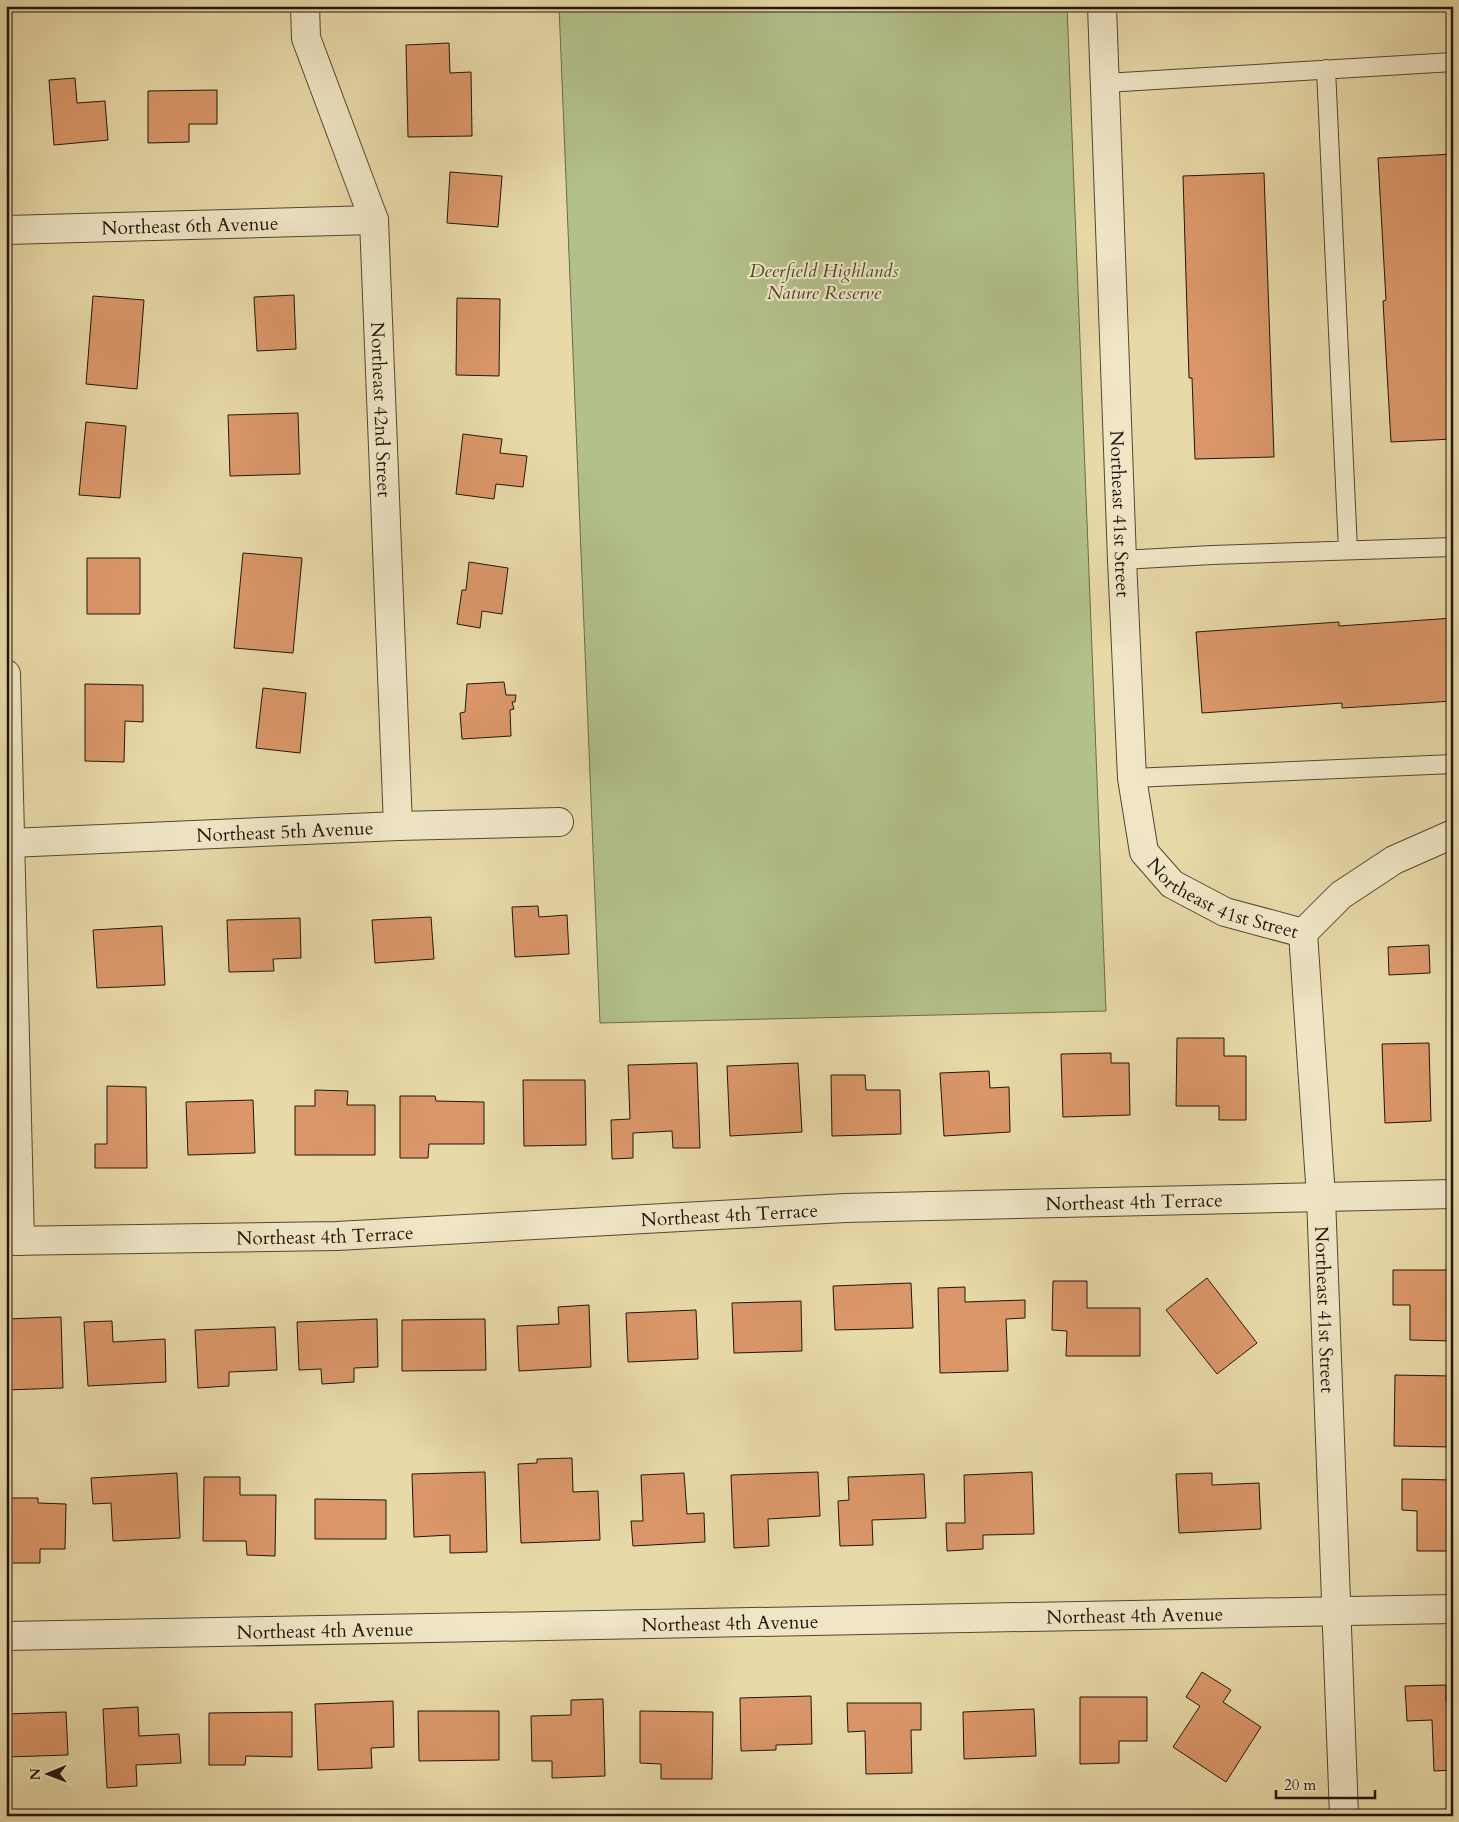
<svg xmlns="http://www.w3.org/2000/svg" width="1459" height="1822" font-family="Cardo,serif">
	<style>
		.green { fill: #b2c08a; stroke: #6a6b4a }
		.building { fill: #db976a; stroke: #21160b }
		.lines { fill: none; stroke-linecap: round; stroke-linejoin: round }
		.service-casing { stroke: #534732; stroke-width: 20 }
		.minor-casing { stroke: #534732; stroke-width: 30 }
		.service { stroke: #f0e6c6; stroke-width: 18 }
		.minor { stroke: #f0e6c6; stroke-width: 28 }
		.labels { text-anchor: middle; stroke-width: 4.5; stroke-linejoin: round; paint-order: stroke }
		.street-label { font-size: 19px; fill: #21160b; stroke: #f0e6c6 }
		.park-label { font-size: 19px; font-style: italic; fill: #4c4931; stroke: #f0e6c6 }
	</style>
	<rect width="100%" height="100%" fill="#e8d9a8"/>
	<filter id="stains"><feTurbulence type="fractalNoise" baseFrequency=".004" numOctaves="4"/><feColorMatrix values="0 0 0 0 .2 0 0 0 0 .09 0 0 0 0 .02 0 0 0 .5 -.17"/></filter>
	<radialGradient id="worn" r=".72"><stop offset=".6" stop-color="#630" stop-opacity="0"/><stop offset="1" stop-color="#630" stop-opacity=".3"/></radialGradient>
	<path class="green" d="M559,6H1067L1106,1011L600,1023Z"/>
	<path class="building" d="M1175,6H1249L1175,9Z
		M449,43L450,73L471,72L472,136L408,137L406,45Z
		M75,78L77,103L105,101L108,140L54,145L49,80Z
		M217,90V124H189V142L148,143V91Z
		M1453,154V439L1391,442L1383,301L1386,300L1378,158Z
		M450,172L502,176L498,227L447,223Z
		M1264,173L1274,457L1195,459L1192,378H1189L1183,176Z
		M294,295L296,349L257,351L254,297Z
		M93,296L144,300L137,389L86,384Z
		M457,298L500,299L499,376L456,375Z
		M298,413L300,474L230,476L228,415Z
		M86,422L126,426L120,498L79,495Z
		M463,434L502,439L500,453L527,456L523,487L496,484L494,499L456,494Z
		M243,553L302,558L293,653L234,648Z
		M87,558H140V614H87Z
		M469,562L508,568L502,614L482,611L480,628L457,624L462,590H466Z
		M1453,618V701L1342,708V703L1202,713L1196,632L1339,622V626Z
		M504,682L506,695H516L515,702H512L514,709L510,710L511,736L462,739L460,713L465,712L467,684Z
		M85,684L143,685V722L125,721L124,762L85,761Z
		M263,688L306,693L300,753L256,748Z
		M538,906L539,917L567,915L569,954L515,957L512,907Z
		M431,917L434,959L375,963L372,920Z
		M300,918L301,958L273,959L274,971L229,972L227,920Z
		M162,926L165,985L97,988L93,930Z
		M1429,945L1430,973L1389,975L1388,947Z
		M1177,1038H1224V1056H1246V1120H1219V1106H1176Z
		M1429,1043L1431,1121L1385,1123L1382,1044Z
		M1111,1053V1063H1129L1130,1115L1063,1117L1061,1054Z
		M697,1063L700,1148H673L672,1131L633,1133V1158L612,1159L611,1120L630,1119L628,1065Z
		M798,1063L802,1132L730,1136L727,1066Z
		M989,1071L990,1088L1009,1087L1010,1132L944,1136L940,1073Z
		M831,1075H865L866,1090H900L901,1134L832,1136Z
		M523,1080H585L586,1145L524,1146Z
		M107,1086L146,1087L147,1168H95V1144H107Z
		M315,1090L348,1091L347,1105H375V1155H295V1106H315Z
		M400,1096H435L436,1101L484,1102V1144H429L428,1158H400Z
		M253,1100L255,1153L188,1155L186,1102Z
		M1393,1270H1453V1341L1410,1340V1305H1393Z
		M1207,1278L1257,1343L1217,1374L1166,1310Z
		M1053,1281H1087V1308H1140V1356H1066L1067,1331L1052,1330Z
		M911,1283L913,1328L835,1330L833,1286Z
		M965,1287V1302L1025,1300V1318L1006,1319L1008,1371L940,1373L938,1288Z
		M801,1301L802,1351L734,1353L732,1303Z
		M589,1305L591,1367L519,1371L517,1326L559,1324L558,1307Z
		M696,1310L698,1359L628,1362L626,1313Z
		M61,1317L63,1388L6,1390V1319Z
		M377,1319L378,1367L354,1368V1382L322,1384L321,1369L299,1370L297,1322Z
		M485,1319L486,1370L402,1371V1320Z
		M112,1321L113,1342L165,1339L166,1382L88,1386L84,1322Z
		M275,1327L277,1370L229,1372V1386L198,1388L195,1330Z
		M1395,1375L1453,1376V1447L1394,1446Z
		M572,1458L573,1492L598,1491L600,1540L521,1543L518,1464L537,1463V1459Z
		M485,1472L487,1552L450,1553V1535L414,1537L412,1474Z
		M818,1472L820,1516L768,1519L769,1546L734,1548L731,1475Z
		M1032,1472L1034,1534L983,1535V1549L947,1551L946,1523H965L964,1475Z
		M177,1473L180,1538L113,1541L111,1503L93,1504L91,1478Z
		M684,1473L687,1514L704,1513L705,1542L633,1546L631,1521H643L641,1475Z
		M1212,1473V1485L1259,1483L1261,1529L1179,1533L1176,1474Z
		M924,1474L926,1518L872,1520L873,1545L840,1546L838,1501L849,1500L848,1477Z
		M204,1477H240V1495H276L275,1556L247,1555L246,1541H203Z
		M1402,1479L1453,1480V1551H1417V1511L1402,1510Z
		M6,1498H38V1503L66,1504L65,1549H40V1563H6Z
		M315,1499L386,1500V1539H315Z
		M1202,1672L1231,1690L1223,1702L1261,1727L1226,1782L1173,1747L1200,1706L1186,1697Z
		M1446,1685V1702H1453V1770L1434,1771L1432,1720L1407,1721L1405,1686Z
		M811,1696L812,1744L776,1745V1750L741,1751L740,1698Z
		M1080,1697H1147V1741H1119V1763L1080,1764Z
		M603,1699L605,1776L552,1778V1761H532L531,1716L571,1715V1700Z
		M393,1701L394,1747L371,1748L372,1768L318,1770L315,1704Z
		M847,1703H921V1730H911L912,1773L866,1774L865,1731L848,1732Z
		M138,1707L139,1736L179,1734L181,1763L136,1765L137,1786L107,1788L103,1709Z
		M1034,1709L1036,1756L964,1759L963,1712Z
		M418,1711H499V1760L419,1761Z
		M640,1711L713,1712L712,1779H661V1764L640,1763Z
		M66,1712L68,1755L6,1757V1714Z
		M292,1712V1757L246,1756L245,1765H209V1713Z"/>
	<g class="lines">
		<defs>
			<path id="service" d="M1326,69L1348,550
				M1105,83L1453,62
				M1122,560L1212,555L1453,547
				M1132,778L1453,764"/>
			<g id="minor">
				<path id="s1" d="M305,6L306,38L374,220L398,826"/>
				<path id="s2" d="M1102,6L1122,560L1132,778L1144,852L1172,884L1225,912L1303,933L1321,1197L1344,1816"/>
				<path id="s3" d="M6,230L374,220"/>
				<path d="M6,674L20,1241"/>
				<path id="s4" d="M10,843L398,826L559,822"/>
				<path d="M1303,933L1341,895L1394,860L1453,834"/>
				<path id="s5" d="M6,1241L337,1236L845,1208L1453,1194"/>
				<path id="s6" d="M6,1636L1453,1609"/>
			</g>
		</defs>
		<use href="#service" class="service-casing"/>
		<use href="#minor" class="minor-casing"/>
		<use href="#service" class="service"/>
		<use href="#minor" class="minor"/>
	</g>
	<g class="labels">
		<g class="street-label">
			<text dy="7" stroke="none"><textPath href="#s3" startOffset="184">Northeast 6th Avenue</textPath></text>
			<text dy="7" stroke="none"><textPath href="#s1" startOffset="416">Northeast 42nd Street</textPath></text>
			<text dy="7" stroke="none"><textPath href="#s2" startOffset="508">Northeast 41st Street</textPath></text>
			<text dy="7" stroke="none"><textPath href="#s4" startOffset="275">Northeast 5th Avenue</textPath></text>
			<text dy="7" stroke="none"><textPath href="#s2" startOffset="942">Northeast 41st Street</textPath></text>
			<text dy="7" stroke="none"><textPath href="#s5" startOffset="1129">Northeast 4th Terrace</textPath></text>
			<text dy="7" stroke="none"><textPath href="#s5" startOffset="724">Northeast 4th Terrace</textPath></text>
			<text dy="7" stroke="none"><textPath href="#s5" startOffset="319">Northeast 4th Terrace</textPath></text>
			<text dy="7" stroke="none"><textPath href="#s2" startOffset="1408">Northeast 41st Street</textPath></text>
			<text dy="7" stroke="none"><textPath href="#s6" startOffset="1129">Northeast 4th Avenue</textPath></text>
			<text dy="7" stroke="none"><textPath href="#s6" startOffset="724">Northeast 4th Avenue</textPath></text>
			<text dy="7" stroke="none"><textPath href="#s6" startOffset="319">Northeast 4th Avenue</textPath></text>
		</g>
		<g class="park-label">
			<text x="824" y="277">Deerfield Highlands<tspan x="824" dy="22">Nature Reserve</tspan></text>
		</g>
	</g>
	<rect width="1459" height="1822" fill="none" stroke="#e8d9a8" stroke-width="25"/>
	<rect x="8" y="8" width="1444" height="1807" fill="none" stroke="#21160b" stroke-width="2.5"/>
	<rect x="12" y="12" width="1434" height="1797" fill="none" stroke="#21160b"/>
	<g transform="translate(48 1774) rotate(269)" stroke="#f0e6c6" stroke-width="4" paint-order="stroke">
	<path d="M0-4L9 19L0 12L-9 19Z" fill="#21160b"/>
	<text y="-8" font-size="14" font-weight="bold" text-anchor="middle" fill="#21160b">N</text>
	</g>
	<path d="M1276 1790v8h99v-8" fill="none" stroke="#21160b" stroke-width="2.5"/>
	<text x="1284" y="1790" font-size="15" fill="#21160b" stroke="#f0e6c6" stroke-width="4" paint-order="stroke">20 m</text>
	<rect width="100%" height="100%" filter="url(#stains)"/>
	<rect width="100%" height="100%" fill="url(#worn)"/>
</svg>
